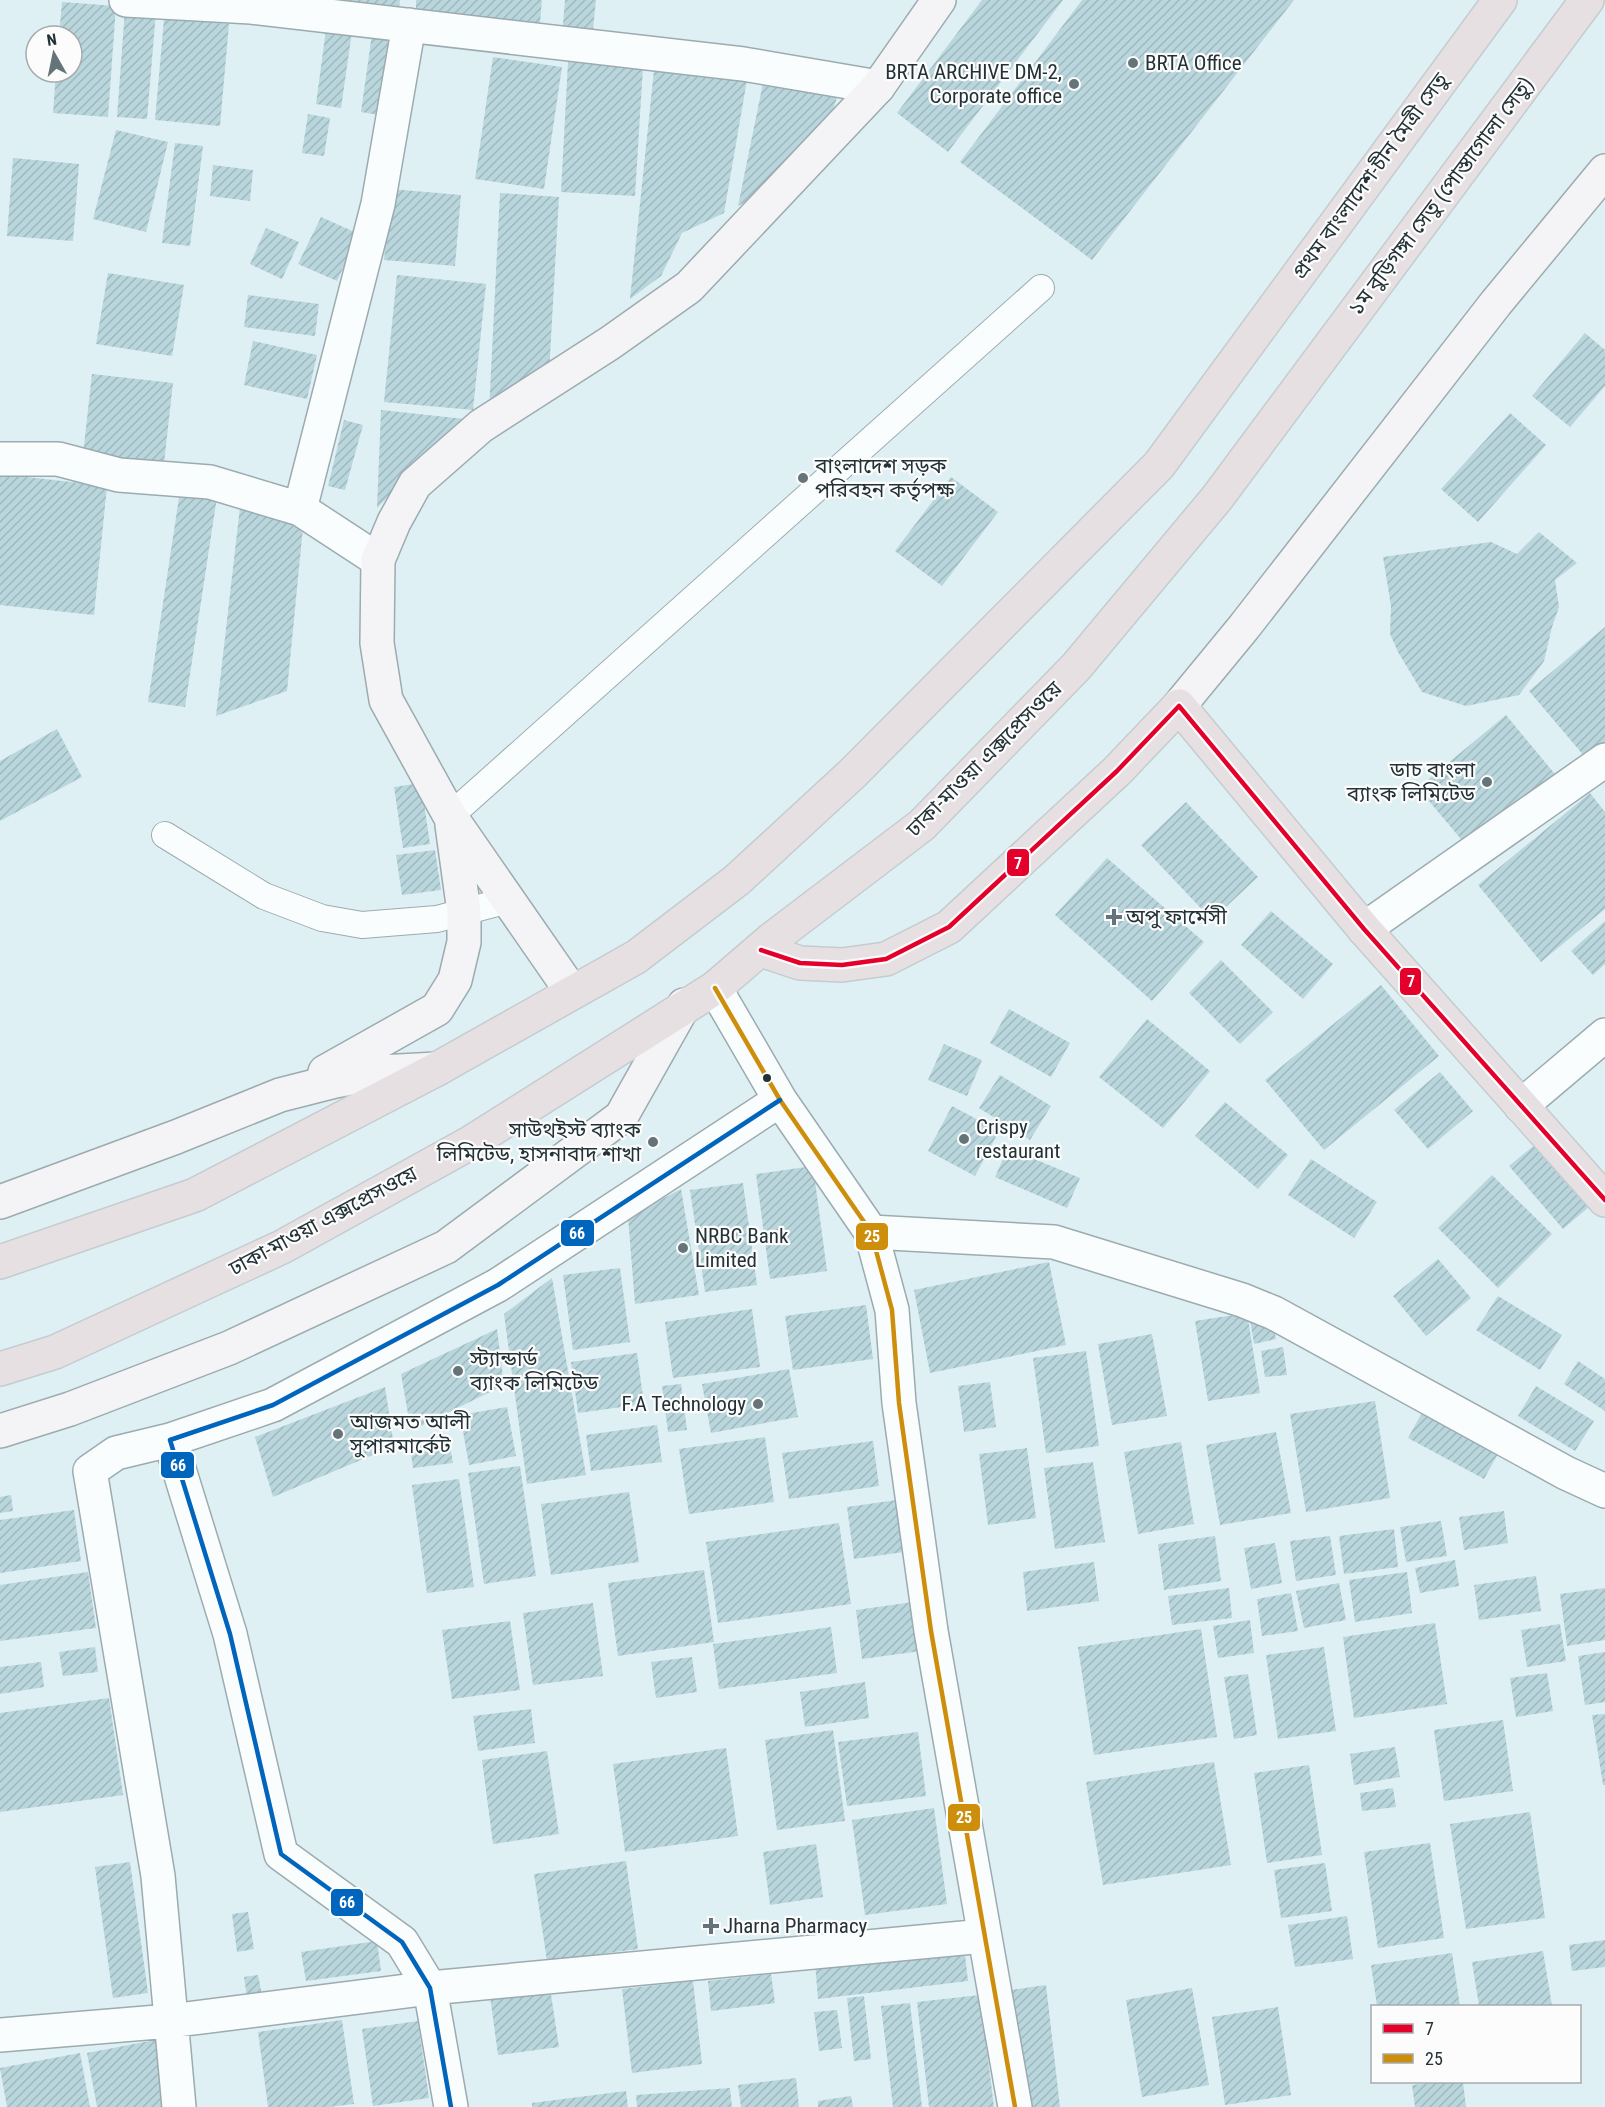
<svg xmlns="http://www.w3.org/2000/svg" width="1605" height="2107" font-family="'Roboto Condensed','Noto Sans Bengali',sans-serif">
	<style>
		.building { fill: url(#building-hatch) }
		.lines { fill: none; stroke-linecap: round; stroke-linejoin: round }
		.lane-casing { stroke: #9cabaf; stroke-width: 28 }
		.street-casing { stroke: #9cabaf; stroke-width: 36 }
		.secondary-casing { stroke: #9cabaf; stroke-width: 36 }
		.highway-casing { stroke: #c4cccf; stroke-width: 36 }
		.lane { stroke: #fafdfd; stroke-width: 26 }
		.street { stroke: #fafdfd; stroke-width: 33 }
		.secondary { stroke: #f4f4f6; stroke-width: 33 }
		.highway { stroke: #e7e0e3; stroke-width: 33 }
		.bus-1-casing { stroke: #fcfcfc; stroke-width: 9 }
		.bus-2-casing { stroke: #fcfcfc; stroke-width: 9 }
		.bus-3-casing { stroke: #fcfcfc; stroke-width: 9 }
		.bus-1 { stroke: #e4002b; stroke-width: 4.5 }
		.bus-2 { stroke: #cd8f0b; stroke-width: 4.5 }
		.bus-3 { stroke: #0065bd; stroke-width: 4.5 }
		.poi-dot { fill: #657478; stroke: #fcfcfc; stroke-width: 2 }
		.bus-dot { fill: #233236; stroke: #fcfcfc; stroke-width: 2 }
		.labels { text-anchor: middle; stroke-width: 4.5; stroke-linejoin: round; paint-order: stroke }
		.poi-label { font-size: 21px; fill: #233236; stroke: #fcfcfc; text-anchor: start }
		.street-label { font-size: 21px; fill: #233236; stroke: #fcfcfc }
		.line-badge { stroke: #fcfcfc; stroke-width: 2 }
		.badge-label { font-size: 16px; text-anchor: middle; font-weight: bold; fill: #fff }
	</style>
	<defs>
		<pattern id="building-hatch" width="6" height="6" patternUnits="userSpaceOnUse" patternTransform="scale(1.5)"><rect width="6" height="6" fill="#b9d6dd"/><path d="M-1 1l2-2M0 6l6-6M5 7l2-2" fill="none" stroke="#9fb8be"/></pattern>
	</defs>
	<rect width="100%" height="100%" fill="#dff0f4"/>
	<path class="building" d="M330,0H400L399,9Z
		M416,0H542L540,23L416,15Z
		M565,0H596L592,39L562,36Z
		M982,0H1063L948,152L897,113Z
		M1082,0H1294L1092,260L960,162Z
		M62,2L116,6L108,117L53,113L56,72H72V36H59Z
		M125,9L156,12L147,119L117,117Z
		M164,19L229,24L220,126L155,120Z
		M327,22L353,25L341,108L316,104Z
		M372,34L397,38L385,116L361,112Z
		M493,57L562,67L544,189L475,179Z
		M568,62L643,67L635,196L561,192Z
		M654,70L747,80L724,213L682,233L661,276L630,299Z
		M763,83L838,93L830,121L772,188L738,206Z
		M308,114L330,118L324,156L302,153Z
		M116,130L168,142L146,232L93,219Z
		M175,143L203,146L190,246L162,243Z
		M13,158L79,164L73,241L7,236Z
		M213,165L253,170L250,201L210,196Z
		M391,189L461,195L455,266L384,260Z
		M500,193L559,197L549,374L489,411Z
		M321,217L359,234L337,281L298,264Z
		M266,228L299,242L282,279L250,264Z
		M108,273L184,285L172,356L96,344Z
		M397,275L486,284L473,410L384,402Z
		M248,295L319,304L315,336L244,327Z
		M1585,333L1605,350V386L1570,427L1532,396Z
		M253,341L317,355L307,399L244,385Z
		M92,374L173,383L164,463L83,454Z
		M381,410L465,419L377,508Z
		M1510,413L1546,445L1478,522L1441,489Z
		M344,420L363,425L345,490L328,486Z
		M0,474L107,486L94,615L0,605Z
		M951,477L998,512L942,586L895,551Z
		M180,491L217,497L185,707L148,702Z
		M240,507L304,517L287,691L216,716Z
		M1539,532L1577,563L1555,580L1559,607L1552,627L1544,661L1519,695L1466,706L1422,692L1398,652L1390,634L1391,606L1383,557L1491,542L1517,554Z
		M1605,627V750L1590,763L1529,691Z
		M1506,715L1559,779L1471,851L1418,788Z
		M57,729L82,777L0,821V761Z
		M421,783L430,844L403,848L394,787Z
		M1590,793L1605,812V909L1541,962L1478,885Z
		M1186,802L1258,877L1212,920L1141,845Z
		M435,850L441,890L402,895L396,855Z
		M1107,858L1204,942L1152,1001L1055,915Z
		M1271,911L1333,964L1303,999L1241,945Z
		M1605,921V964L1593,975L1571,951Z
		M1221,960L1273,1012L1240,1044L1189,993Z
		M1381,985L1439,1056L1324,1150L1265,1080Z
		M1009,1009L1070,1043L1051,1077L990,1043Z
		M1147,1019L1210,1071L1163,1128L1099,1077Z
		M944,1044L982,1060L967,1096L928,1080Z
		M1440,1072L1473,1111L1428,1149L1394,1110Z
		M1000,1075L1051,1106L1030,1140L979,1108Z
		M1225,1102L1288,1155L1258,1189L1195,1136Z
		M952,1106L999,1131L975,1176L928,1151Z
		M1543,1138L1596,1201L1563,1229L1509,1166Z
		M1008,1148L1080,1178L1067,1208L995,1177Z
		M1311,1159L1377,1202L1354,1238L1288,1195Z
		M813,1166L827,1271L770,1279L756,1174Z
		M1492,1175L1552,1234L1498,1288L1438,1228Z
		M743,1183L757,1285L705,1292L690,1190Z
		M681,1189L699,1295L635,1304L628,1217Z
		M1438,1259L1471,1298L1426,1336L1393,1296Z
		M1049,1262L1066,1345L930,1373L914,1290Z
		M620,1268L630,1342L573,1350L563,1275Z
		M552,1278L586,1475L527,1484L504,1314Z
		M1498,1296L1562,1335L1540,1370L1476,1330Z
		M866,1305L873,1359L793,1370L785,1316Z
		M752,1309L760,1367L673,1378L665,1322Z
		M1247,1313L1260,1393L1208,1401L1195,1321Z
		M1271,1316L1276,1339L1254,1344L1250,1320Z
		M497,1329L504,1385L411,1431L401,1374Z
		M1152,1334L1167,1416L1112,1425L1098,1344Z
		M1283,1347L1287,1375L1265,1377L1261,1351Z
		M1086,1351L1099,1446L1046,1453L1033,1358Z
		M637,1353L644,1404L578,1413L571,1362Z
		M1578,1361L1605,1379V1411L1564,1384Z
		M789,1369L798,1417L711,1433L702,1384Z
		M990,1382L996,1427L964,1432L958,1386Z
		M681,1384L687,1430L668,1432L662,1386Z
		M1536,1386L1594,1421L1575,1451L1518,1416Z
		M385,1387L394,1446L273,1497L255,1437Z
		M1375,1401L1390,1498L1306,1512L1290,1414Z
		M1428,1402L1504,1443L1484,1479L1408,1438Z
		M507,1407L516,1456L469,1465L460,1415Z
		M657,1425L662,1462L591,1471L586,1435Z
		M1276,1432L1291,1513L1220,1525L1206,1445Z
		M448,1435L453,1463L413,1468L409,1441Z
		M765,1437L774,1502L689,1514L679,1449Z
		M873,1441L879,1486L789,1499L782,1453Z
		M1181,1442L1194,1524L1138,1534L1124,1452Z
		M1027,1448L1036,1518L988,1525L979,1454Z
		M1093,1462L1105,1542L1055,1549L1044,1468Z
		M520,1466L536,1576L484,1584L468,1473Z
		M459,1479L474,1587L427,1593L412,1485Z
		M629,1492L639,1562L551,1575L541,1504Z
		M11,1495L13,1511L0,1513V1497Z
		M904,1499L911,1551L854,1559L847,1507Z
		M74,1510L81,1561L0,1573V1520Z
		M1504,1511L1508,1543L1464,1550L1459,1517Z
		M1441,1521L1447,1556L1406,1562L1400,1527Z
		M839,1523L851,1604L718,1623L706,1542Z
		M1394,1529L1398,1567L1344,1574L1339,1536Z
		M1215,1536L1221,1581L1164,1590L1158,1544Z
		M1330,1536L1336,1575L1296,1581L1290,1541Z
		M1275,1543L1282,1583L1251,1589L1244,1548Z
		M1455,1560L1459,1586L1420,1593L1415,1568Z
		M1094,1562L1099,1601L1027,1611L1023,1572Z
		M704,1570L714,1642L618,1656L608,1583Z
		M88,1572L96,1628L0,1641V1585Z
		M1407,1572L1412,1613L1355,1622L1349,1580Z
		M1536,1576L1541,1611L1479,1620L1474,1585Z
		M1339,1583L1346,1620L1304,1628L1296,1591Z
		M1229,1588L1232,1618L1172,1625L1168,1596Z
		M1605,1588V1640L1567,1646L1560,1594Z
		M1291,1593L1298,1631L1262,1636L1257,1599Z
		M913,1602L921,1651L862,1659L856,1610Z
		M593,1603L603,1676L533,1685L523,1613Z
		M1250,1620L1254,1653L1218,1658L1213,1626Z
		M510,1621L520,1690L452,1699L442,1630Z
		M1435,1623L1447,1704L1354,1718L1343,1637Z
		M1560,1624L1566,1661L1527,1667L1521,1630Z
		M831,1627L837,1673L719,1689L713,1644Z
		M1201,1629L1217,1737L1094,1755L1078,1647Z
		M95,1647L98,1672L63,1676L59,1652Z
		M1324,1647L1336,1731L1278,1739L1266,1655Z
		M1605,1652V1702L1585,1705L1578,1656Z
		M692,1657L697,1692L656,1698L651,1662Z
		M41,1662L44,1687L0,1694V1667Z
		M1547,1673L1553,1711L1516,1717L1510,1678Z
		M1248,1674L1257,1735L1234,1739L1224,1677Z
		M865,1682L869,1718L805,1727L800,1692Z
		M109,1698L123,1795L0,1812V1713Z
		M531,1709L535,1743L478,1751L473,1716Z
		M1605,1714V1785H1603L1592,1715Z
		M1503,1720L1513,1791L1444,1801L1434,1730Z
		M833,1730L845,1821L777,1830L765,1740Z
		M918,1732L926,1796L847,1806L838,1742Z
		M1395,1747L1400,1777L1354,1785L1350,1754Z
		M726,1748L738,1836L625,1852L613,1764Z
		M547,1751L559,1834L493,1844L482,1760Z
		M1214,1762L1231,1865L1103,1885L1086,1782Z
		M1309,1765L1322,1855L1267,1863L1254,1773Z
		M1393,1788L1396,1807L1362,1811L1360,1793Z
		M934,1808L947,1904L865,1915L852,1820Z
		M1530,1812L1545,1918L1466,1929L1450,1824Z
		M1430,1843L1444,1938L1378,1948L1364,1852Z
		M816,1844L823,1897L770,1905L763,1852Z
		M626,1861L638,1949L547,1961L534,1874Z
		M130,1862L148,1993L113,1998L95,1867Z
		M1325,1863L1332,1911L1281,1918L1274,1870Z
		M248,1912L254,1949L237,1952L232,1914Z
		M1347,1916L1353,1959L1295,1967L1288,1925Z
		M1605,1940V1967L1572,1971L1569,1945Z
		M377,1941L381,1971L306,1981L301,1952Z
		M964,1946L968,1981L818,1999L815,1963Z
		M1543,1951L1552,2006H1479L1472,1962Z
		M1452,1953L1460,2006H1377L1371,1965Z
		M771,1974L775,2003L711,2011L708,1981Z
		M258,1975L262,1995L247,1997L244,1977Z
		M693,1981L702,2064L632,2073L622,1989Z
		M1046,1985L1060,2107H1025L1011,1990Z
		M550,1988L559,2047L498,2055L490,1996Z
		M1192,1988L1209,2085L1142,2097L1126,2000Z
		M980,1995L994,2107H929L917,2002Z
		M864,1996L871,2059L854,2061L847,1998Z
		M910,2003L922,2107H893L881,2006Z
		M1278,2007L1291,2095L1225,2105L1212,2017Z
		M837,2010L842,2048L819,2051L814,2012Z
		M342,2020L354,2104L329,2107H268L258,2032Z
		M418,2021L429,2098L373,2106L362,2029Z
		M160,2039L173,2107H97L87,2053Z
		M80,2053L90,2107H7L0,2068Z
		M796,2078L799,2107H741L738,2085Z
		M1438,2082H1463L1466,2107H1415L1412,2085Z
		M730,2088L732,2107H637L636,2095Z
		M626,2091L628,2107H532V2103Z
		M851,2096L853,2107H818V2101Z"/>
	<g class="lines">
		<defs>
			<path id="lane" d="M450,816L1041,288
				M165,835L264,896L322,918L362,925L437,919L508,900"/>
			<path id="street" d="M126,0L251,7L743,64L878,87
				M0,459H58L119,475L210,482L300,509L378,560
				M300,509L378,204L409,25
				M1364,929L1605,760
				M715,988L780,1100L871,1232L892,1310L899,1403L931,1631L1015,2107
				M1521,1106L1605,1035
				M871,1232L1054,1242L1242,1300L1274,1313L1566,1473L1605,1491
				M170,1440L116,1453L90,1471L158,1876L179,2107
				M0,2035L170,2021L430,1988L984,1936
				M451,2107L430,1988L402,1942L281,1854L230,1634L170,1440L273,1405L498,1285L780,1100"/>
			<path id="secondary" d="M1179,706L1244,627L1496,303L1605,171
				M572,992L450,816L386,700L377,643L378,560L394,522L415,484L481,426L610,343L689,287L878,87L939,0
				M325,1072L437,1009L455,980L464,942V912L452,825
				M0,1202L176,1137L280,1095L335,1081L380,1072L437,1069
				M0,1431L70,1409L229,1348L446,1247L621,1117L684,1005"/>
			<path id="highway" d="M761,950L800,963L842,965L886,959L949,927L1117,771L1179,706L1364,929L1605,1200
				M0,1262L195,1195L437,1069L636,957L737,880L853,773L1159,465L1500,0
				M0,1369L55,1352L282,1247L470,1143L715,988L772,939L922,825L1076,667L1217,498L1587,0"/>
		</defs>
		<use href="#lane" class="lane-casing"/>
		<use href="#street" class="street-casing"/>
		<use href="#secondary" class="secondary-casing"/>
		<use href="#highway" class="highway-casing"/>
		<use href="#lane" class="lane"/>
		<use href="#street" class="street"/>
		<use href="#secondary" class="secondary"/>
		<use href="#highway" class="highway"/>
		<defs>
			<path id="bus-1" d="M761,950L800,963L842,965L886,959L949,927L1117,771L1179,706L1364,929L1605,1200"/>
			<path id="bus-2" d="M715,988L780,1100L871,1232L892,1310L899,1403L931,1631L1015,2107"/>
			<path id="bus-3" d="M451,2107L430,1988L402,1942L281,1854L230,1634L170,1440L273,1405L498,1285L780,1100"/>
		</defs>
		<use href="#bus-1" class="bus-1-casing"/>
		<use href="#bus-2" class="bus-2-casing"/>
		<use href="#bus-3" class="bus-3-casing"/>
		<use href="#bus-1" class="bus-1"/>
		<use href="#bus-2" class="bus-2"/>
		<use href="#bus-3" class="bus-3"/>
	</g>
	<g class="poi-dot">
		<circle cx="1133" cy="63" r="6"/>
		<circle cx="1074" cy="84" r="6"/>
		<circle cx="803" cy="478" r="6"/>
		<circle cx="1487" cy="782" r="6"/>
		<path d="M1111 908h6v6h6v6h-6v6h-6v-6h-6v-6h6z"/>
		<circle cx="964" cy="1139" r="6"/>
		<circle cx="653" cy="1142" r="6"/>
		<circle cx="683" cy="1248" r="6"/>
		<circle cx="458" cy="1371" r="6"/>
		<circle cx="758" cy="1404" r="6"/>
		<circle cx="338" cy="1434" r="6"/>
		<path d="M708 1917h6v6h6v6h-6v6h-6v-6h-6v-6h6z"/>
	</g>
	<circle class="bus-dot" cx="767" cy="1078" r="5"/>
	<g class="labels">
		<g class="poi-label">
			<text x="1145" y="70">BRTA Office</text>
			<text x="1062" y="79" text-anchor="end">BRTA ARCHIVE DM-2,<tspan x="1062" dy="24">Corporate office</tspan></text>
			<text x="815" y="473">বাংলাদেশ সড়ক<tspan x="815" dy="24">পরিবহন কর্তৃপক্ষ</tspan></text>
			<text x="1475" y="777" text-anchor="end">ডাচ বাংলা<tspan x="1475" dy="24">ব্যাংক লিমিটেড</tspan></text>
			<text x="1126" y="924">অপু ফার্মেসী</text>
			<text x="976" y="1134">Crispy<tspan x="976" dy="24">restaurant</tspan></text>
			<text x="641" y="1137" text-anchor="end">সাউথইস্ট ব্যাংক<tspan x="641" dy="24">লিমিটেড, হাসনাবাদ শাখা</tspan></text>
			<text x="695" y="1243">NRBC Bank<tspan x="695" dy="24">Limited</tspan></text>
			<text x="470" y="1366">স্ট্যান্ডার্ড<tspan x="470" dy="24">ব্যাংক লিমিটেড</tspan></text>
			<text x="746" y="1411" text-anchor="end">F.A Technology</text>
			<text x="350" y="1429">আজমত আলী<tspan x="350" dy="24">সুপারমার্কেট</tspan></text>
			<text x="723" y="1933">Jharna Pharmacy</text>
		</g>
		<g class="street-label">
			<text transform="translate(1370 176) rotate(-54)" y="7">প্রথম বাংলাদেশ-চীন মৈত্রী সেতু</text>
			<text transform="translate(1441 196) rotate(-53)" y="7">১ম বুড়িগঙ্গা সেতু (পোস্তাগোলা সেতু)</text>
			<text transform="translate(984 759) rotate(-45)" y="7">ঢাকা-মাওয়া এক্সপ্রেসওয়ে</text>
			<text transform="translate(323 1221) rotate(-28)" y="7">ঢাকা-মাওয়া এক্সপ্রেসওয়ে</text>
		</g>
	</g>
	<g class="line-badge">
		<rect x="1006" y="848" width="24" height="29" rx="6" fill="#e4002b"/>
		<rect x="1399" y="967" width="23" height="29" rx="6" fill="#e4002b"/>
		<rect x="560" y="1219" width="35" height="28" rx="6" fill="#0065bd"/>
		<rect x="855" y="1222" width="34" height="29" rx="6" fill="#cd8f0b"/>
		<rect x="160" y="1451" width="35" height="28" rx="6" fill="#0065bd"/>
		<rect x="947" y="1803" width="34" height="29" rx="6" fill="#cd8f0b"/>
		<rect x="330" y="1888" width="34" height="29" rx="6" fill="#0065bd"/>
	</g>
	<g class="badge-label">
		<text x="1018" y="869">7</text>
		<text x="1411" y="987">7</text>
		<text x="577" y="1239">66</text>
		<text x="872" y="1242">25</text>
		<text x="178" y="1471">66</text>
		<text x="964" y="1823">25</text>
		<text x="347" y="1908">66</text>
	</g>
	<rect x="1371" y="2005" width="210" height="78" fill="#fcfcfc" stroke="#a5abad" stroke-width="1.5"/>
	<rect x="1383" y="2024" width="30" height="9" fill="#e4002b" stroke="#a5abad" stroke-width="1.5"/>
	<text x="1425" y="2035" font-size="18" fill="#233236">7</text>
	<rect x="1383" y="2054" width="30" height="9" fill="#cd8f0b" stroke="#a5abad" stroke-width="1.5"/>
	<text x="1425" y="2065" font-size="18" fill="#233236">25</text>
	<g transform="translate(54 54) rotate(351)"><circle r="28" fill="#fcfcfc" stroke="#a5abad" stroke-width="1.5"/>
	<path d="M0-4.5L10 22L0 15L-10 22Z" fill="#657478"/>
	<text y="-9" font-size="16" font-weight="bold" text-anchor="middle" fill="#233236">N</text>
	</g>
</svg>
